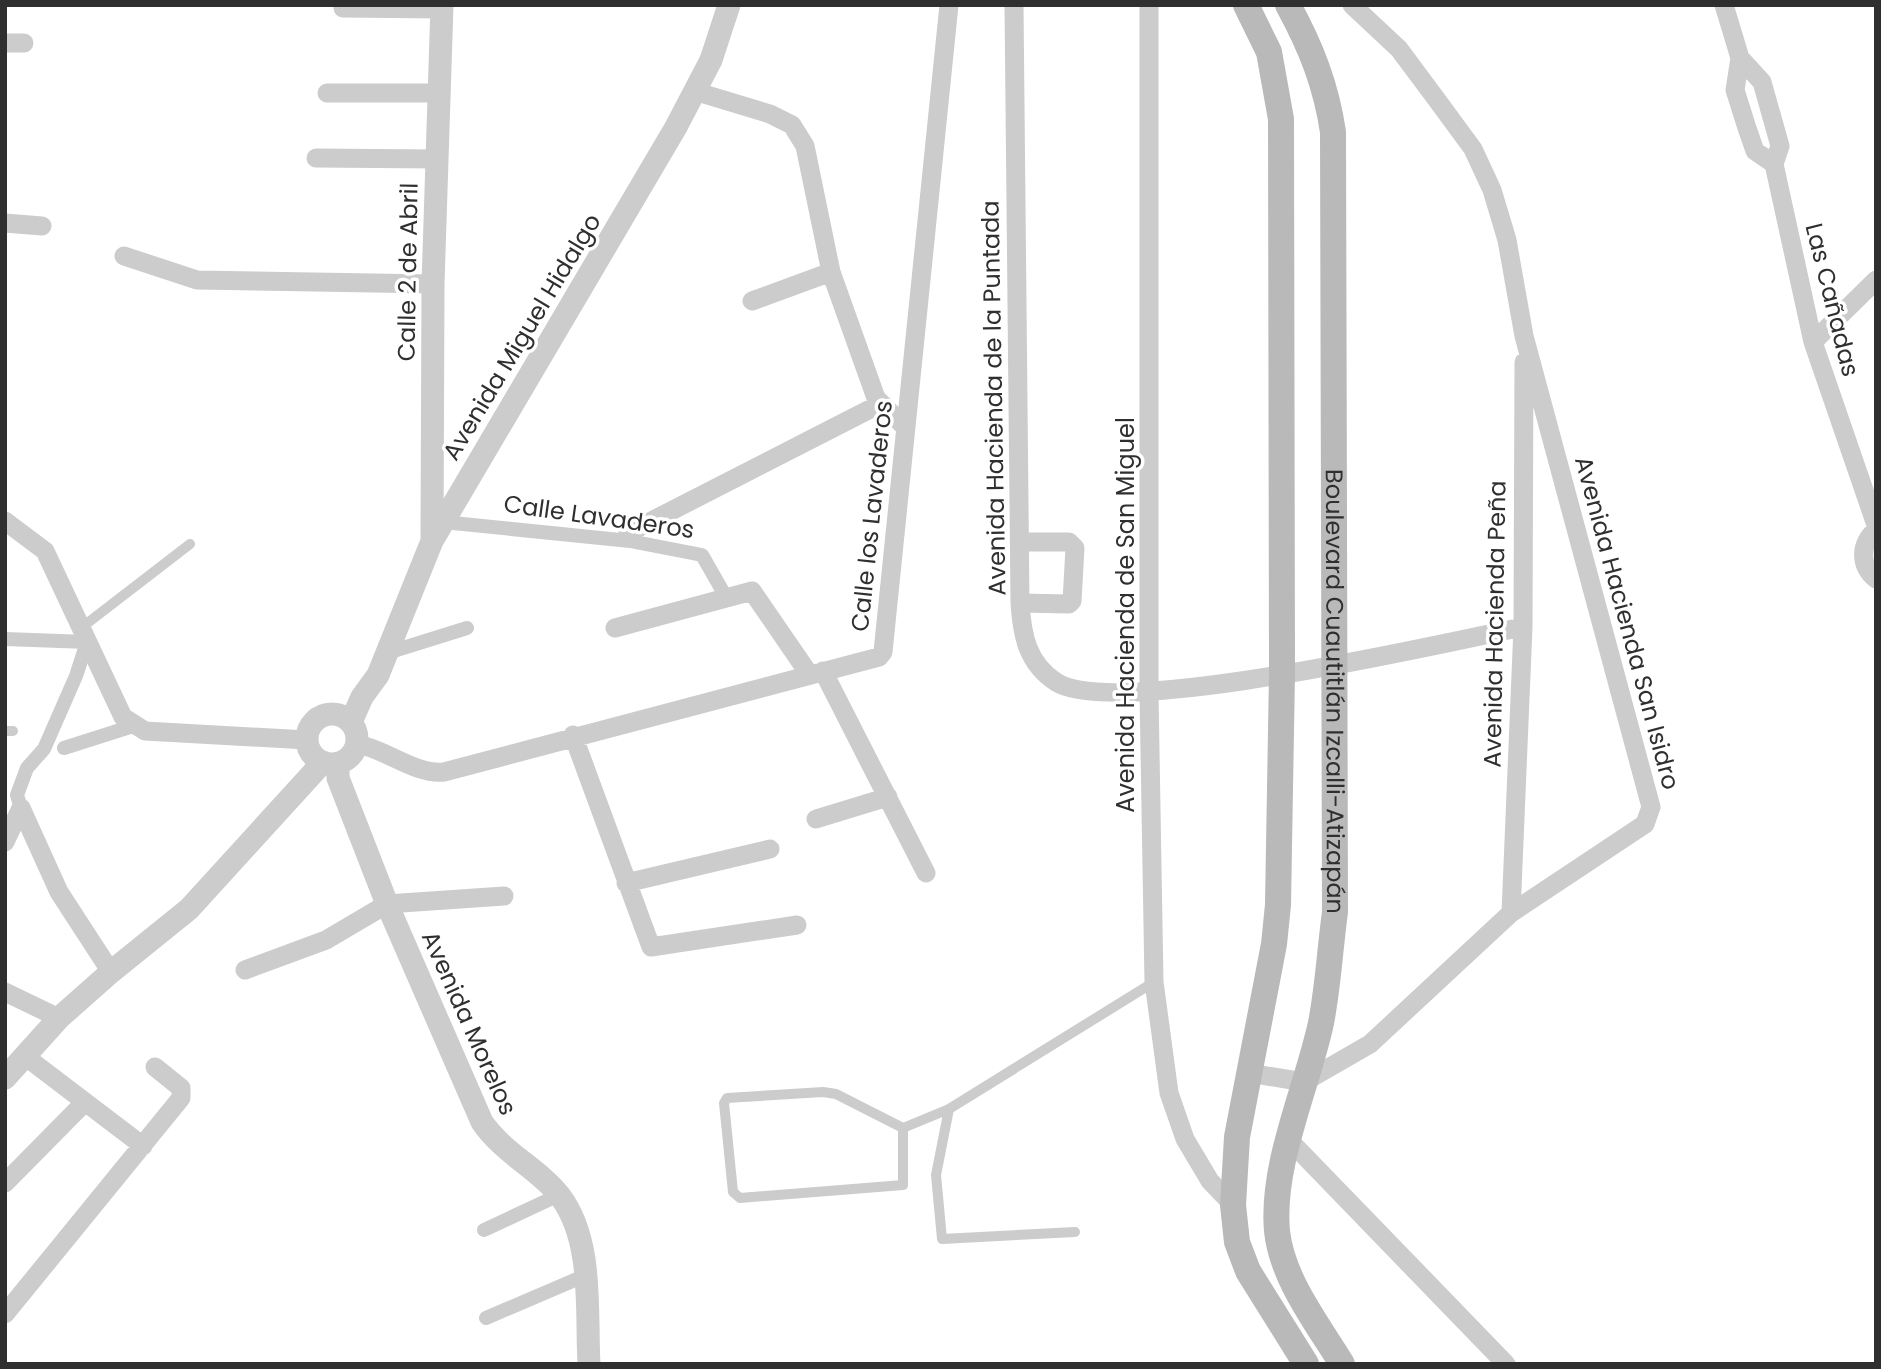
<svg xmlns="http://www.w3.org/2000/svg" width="1881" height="1369" font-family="Poppins,sans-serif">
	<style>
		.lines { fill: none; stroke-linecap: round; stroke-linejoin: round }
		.service { stroke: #ccc; stroke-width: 10 }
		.pedestrian { stroke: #ccc; stroke-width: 14 }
		.minor { stroke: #ccc; stroke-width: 19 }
		.tertiary { stroke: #ccc; stroke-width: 23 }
		.secondary { stroke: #b9b9b9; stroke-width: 26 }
		.labels { text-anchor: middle; stroke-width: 7; stroke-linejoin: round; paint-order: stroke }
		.street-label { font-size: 24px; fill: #2f2f2f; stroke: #fff }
	</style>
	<rect width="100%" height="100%" fill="#fff"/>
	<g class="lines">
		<path class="service" d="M81,628L190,544
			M5,731H13
			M949,1109L936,1175L942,1239L1075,1232
			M903,1128V1185L740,1198L733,1192L724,1103L727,1098L823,1092L836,1094L903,1128L949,1109L1154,982"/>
		<path class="pedestrian" d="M443,522L630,541L702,555L726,597
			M5,639L87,642L76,676L44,749L27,768L17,795L21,808
			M387,653L467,628
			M64,748L133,726
			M484,1230L559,1195
			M486,1318L584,1276"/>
		<path class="minor" d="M1014,5L1020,603C1022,635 1027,663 1056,682C1114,720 1443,643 1523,627
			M1149,5V693L1154,982L1169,1093L1185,1139L1210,1181L1233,1205
			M1724,5L1740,58L1735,90L1747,128L1755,151L1774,164
			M343,8L442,9
			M5,43H24
			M1740,58L1762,82L1780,146L1774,164L1813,342L1876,525
			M694,91L770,114L792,125L805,146L831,272L876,398L905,427
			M327,93H439
			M316,158L436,159
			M5,223L42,226
			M124,256L197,280L433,284
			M752,301L831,272
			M1813,342L1876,280
			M5,521L45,551L123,717L145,731L307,740
			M1876,530C1860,544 1859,565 1876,579
			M628,533L880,404
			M1020,542H1069L1075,548L1072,601L1069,604L1020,603
			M615,628L752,591L809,674
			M823,671L926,873
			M573,735L651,947L797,925
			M357,744C386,749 415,775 444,772L879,657L883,652L949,5
			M21,808L59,892L111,972
			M816,819L888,797
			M5,842L21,808
			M626,883L770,849
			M1511,913L1523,627L1524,362
			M245,970L326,940L387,904L504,896
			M5,992L59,1018
			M26,1057L143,1146
			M1249,1073L1304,1082L1370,1044L1511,913L1645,824L1651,807L1524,336L1507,240L1492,190L1473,149L1437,100L1399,49L1352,5
			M1290,1141L1506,1364
			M5,1183L85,1102
			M5,1314L181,1098V1088L155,1067"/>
		<path class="tertiary" d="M432,537L433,284L442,5
			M307 739a25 25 0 1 1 50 0a25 25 0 1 1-50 0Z
			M351,722L362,697L378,675L432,541L676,127L711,60L729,5
			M338,763V778L387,904L482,1122C504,1154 539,1169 560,1196C594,1241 586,1311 589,1364
			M5,1078L59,1018L111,972L189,909L323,762"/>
		<g class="secondary">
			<path d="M1246,5L1269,52L1281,119L1282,673L1278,905L1274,944L1237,1137L1233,1205L1237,1242L1248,1271L1306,1364"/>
			<path id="s1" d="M1288,5C1311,47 1326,85 1333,132L1335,912C1330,949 1328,987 1321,1023C1307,1088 1271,1164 1277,1231C1282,1279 1317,1323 1342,1364"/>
		</g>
	</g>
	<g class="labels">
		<g class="street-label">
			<text transform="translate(408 272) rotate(-89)" y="8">Calle 2 de Abril</text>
			<text transform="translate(1832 300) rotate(76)" y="8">Las Cañadas</text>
			<text transform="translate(522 337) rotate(-59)" y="8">Avenida Miguel Hidalgo</text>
			<text transform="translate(994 398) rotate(-91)" y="8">Avenida Hacienda de la Puntada</text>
			<text transform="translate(872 516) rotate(-84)" y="8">Calle los Lavaderos</text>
			<text transform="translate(599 517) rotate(8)" y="8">Calle Lavaderos</text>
			<text transform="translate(1126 615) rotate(-90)" y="8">Avenida Hacienda de San Miguel</text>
			<text transform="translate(1627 623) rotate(75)" y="8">Avenida Hacienda San Isidro</text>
			<text transform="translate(1495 624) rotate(-89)" y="8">Avenida Hacienda Peña</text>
			<text dy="8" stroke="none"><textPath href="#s1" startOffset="695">Boulevard Cuautitlán Izcalli-Atizapán</textPath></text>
			<text transform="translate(469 1023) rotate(66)" y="8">Avenida Morelos</text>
		</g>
	</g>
	<rect width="1881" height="1369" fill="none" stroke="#2f2f2f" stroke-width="14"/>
</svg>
